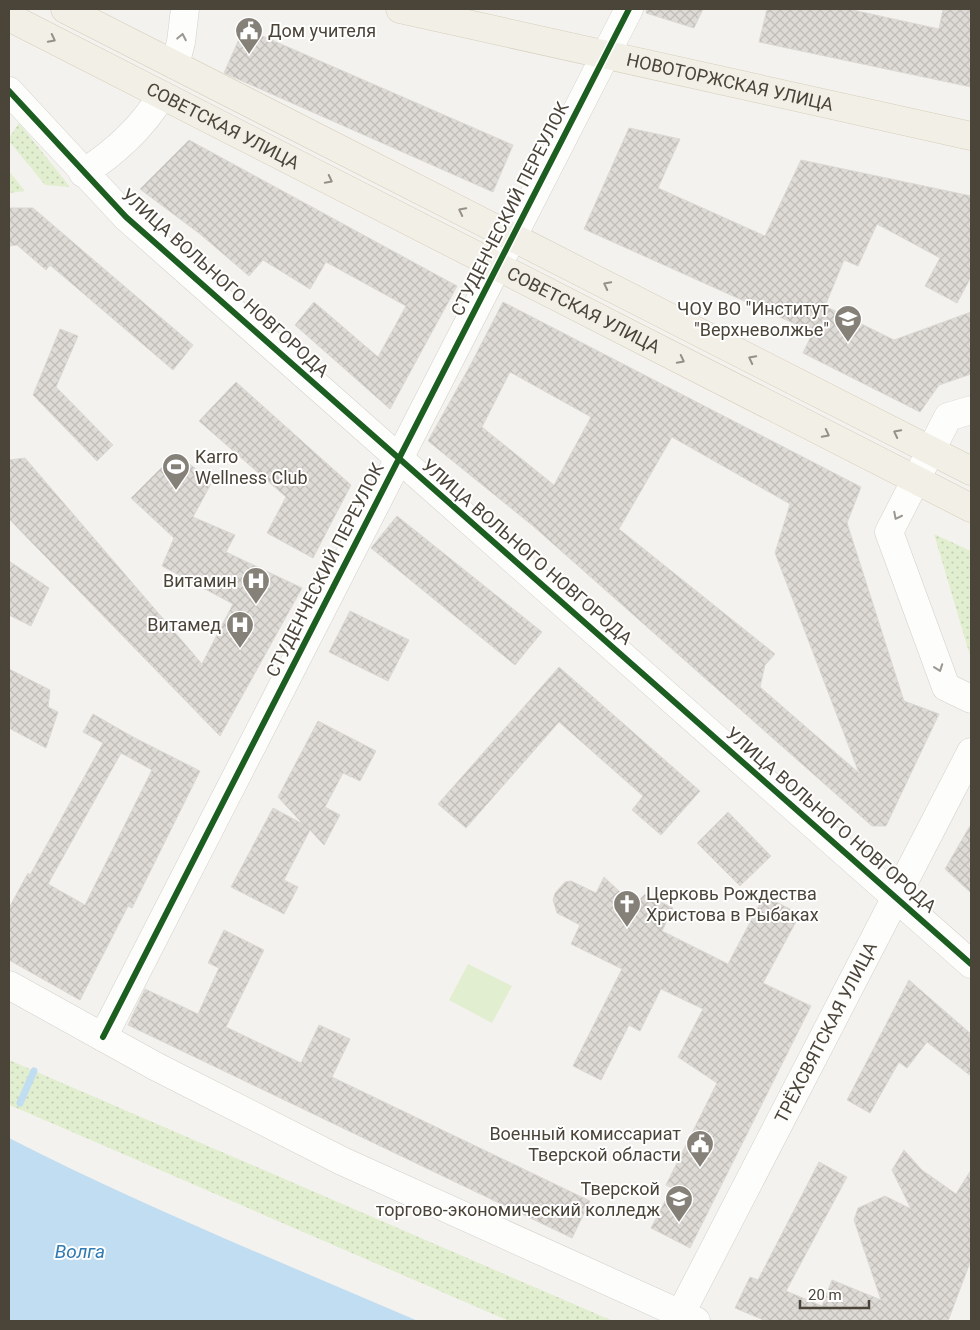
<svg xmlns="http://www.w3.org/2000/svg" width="980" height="1330" font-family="Roboto,sans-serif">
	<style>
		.grass { fill: url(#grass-dots) }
		.park { fill: #e1eecf }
		.water { fill: #c0ddf1 }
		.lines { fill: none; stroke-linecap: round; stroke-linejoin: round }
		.stream { stroke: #c0ddf1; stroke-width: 7 }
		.building { fill: url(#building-cross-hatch); stroke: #dcd9d4; fill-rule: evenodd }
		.minor-casing { stroke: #d2d0cb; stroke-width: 29 }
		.major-casing { stroke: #d6cebb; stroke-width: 29 }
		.minor { stroke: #fdfdfc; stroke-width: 28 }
		.major { stroke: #f2efe6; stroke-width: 28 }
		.cycleway-casing { stroke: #fff; stroke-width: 9 }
		.cycleway { stroke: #1b5e20; stroke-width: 6 }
		.oneway { stroke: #9b9791 }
		.oneway2 { stroke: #969187 }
		.labels { text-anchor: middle; stroke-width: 4; stroke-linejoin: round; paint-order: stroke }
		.poi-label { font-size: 18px; fill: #4b4439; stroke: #fff; text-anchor: end }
		.street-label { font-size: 18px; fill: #4b4439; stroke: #fff }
		.water-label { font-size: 19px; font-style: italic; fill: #2e7ab2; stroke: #fff }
	</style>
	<defs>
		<pattern id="grass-dots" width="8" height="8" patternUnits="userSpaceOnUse" patternTransform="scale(1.25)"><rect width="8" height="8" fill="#e1eecf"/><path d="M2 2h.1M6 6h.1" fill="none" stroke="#c3cdb2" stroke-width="1.8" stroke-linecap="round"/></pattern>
		<pattern id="building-cross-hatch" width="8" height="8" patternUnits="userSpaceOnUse" patternTransform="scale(1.25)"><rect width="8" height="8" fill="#dedbd6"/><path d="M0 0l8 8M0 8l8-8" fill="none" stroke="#c0bdb8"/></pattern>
	</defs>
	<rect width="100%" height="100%" fill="#f4f2ee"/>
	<path class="grass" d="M19,123L70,187L45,185L9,141V138Z
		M9,171L25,191L9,193Z
		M934,534L971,551V659Z
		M9,1060L613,1321H509L19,1109L9,1105Z"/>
	<path class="park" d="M468,964L512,986L492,1023L449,1000Z"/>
	<path class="water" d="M9,1138C142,1206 281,1262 418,1321H9Z"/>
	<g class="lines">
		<path class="stream" d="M20,1103L34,1071"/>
	</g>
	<path class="building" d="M647,9H703L694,28L646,13Z
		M767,9H848L939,29L943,9H971V87L759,42Z
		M244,28L513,145L493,192L224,73Z
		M629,128L680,139L658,188L765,236L801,160L971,196V277L957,303L925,286L940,258L877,224L858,266L844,260L825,306L894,340L971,312V374L939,385L920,412L803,353L813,332L584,229Z
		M189,140L457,286L390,409L295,325L314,302L378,357L406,306L326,262L310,289L263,260L249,276L200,234L140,189Z
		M9,208H33L193,345L173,370L50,265L46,270L17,245L9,246Z
		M503,302L861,487L847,523L904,701L939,714L886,826H872L533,526L428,441L471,364ZM510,372L591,417L554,485L482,427ZM672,437L790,504L775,553L859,773L760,687L765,665L775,654L619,529Z
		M60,329L78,336L56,387L113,445L97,461L33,395Z
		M236,382L351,485L313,558L267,533L286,497L199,421Z
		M176,453L212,482L193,517L235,535L226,552L302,588L220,736L9,519V460L25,458L202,664L233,604L162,566L174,538L131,498Z
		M397,516L542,632L515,665L371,548Z
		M9,561L49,588L31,626L9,615Z
		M350,611L409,640L388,681L329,652Z
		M559,667L700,791L661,835L632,810L643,796L559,722L466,828L438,804Z
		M9,669L50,690L48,707L58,712L46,748L9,728Z
		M93,714L133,737L200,771L132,908L128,906L80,1000L9,960V908L28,873L30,875L103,743L83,732ZM121,753L152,770L85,905L48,884Z
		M318,721L376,751L360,781L343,773L325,807L340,815L324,845L310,830L284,880L298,887L284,914L231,887L273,808L303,824L278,797Z
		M728,812L771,856L740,886L697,843Z
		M971,824V893L945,869Z
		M604,877L634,905L645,894L673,908L662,931L728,964L764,896L800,914L763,983L811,1006L690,1248L651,1228L672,1188L666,1185L717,1083L678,1057L703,1009L661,989L640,1031L629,1025L601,1080L573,1066L622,969L571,944L580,925L557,913L553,900L555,893L565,882L571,881L596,893Z
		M224,930L264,950L226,1027L301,1063L319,1025L350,1039L332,1077L590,1201L572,1238L128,1025L145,989L198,1014L219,968L208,963Z
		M909,980L971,1034V1076L927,1042L907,1068L899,1062L870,1113L847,1100Z
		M904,1150L922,1170L956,1194L971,1170V1260L948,1321H766L735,1308L750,1277L758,1280L819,1162L847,1177L786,1291L822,1306L832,1280L881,1300L854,1220L858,1208L885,1196L911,1209L892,1170Z"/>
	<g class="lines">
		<defs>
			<g id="minor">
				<path d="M175,65L181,42L185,9"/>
				<path d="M9,91L126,217L971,964"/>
				<path d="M83,173C116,152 142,128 162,95"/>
				<path d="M971,410L948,417L889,532L946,687L971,699"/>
				<path d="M9,985L155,1066L342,1161L696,1321"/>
				<path d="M103,1037L629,9"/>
				<path id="s1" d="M680,1315L971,752"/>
			</g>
			<g id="major">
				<path d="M65,9L971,471"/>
				<path id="s2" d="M400,9L971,136"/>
				<path id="s3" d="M9,17L971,508"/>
			</g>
		</defs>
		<use href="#minor" class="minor-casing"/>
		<use href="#major" class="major-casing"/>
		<use href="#minor" class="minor"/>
		<use href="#major" class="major"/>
		<defs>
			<path id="cycleway" d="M9,91L126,217L971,964
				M103,1037L629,9"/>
		</defs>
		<use href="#cycleway" class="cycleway-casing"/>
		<use href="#cycleway" class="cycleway"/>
	</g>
	<defs><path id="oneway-chevron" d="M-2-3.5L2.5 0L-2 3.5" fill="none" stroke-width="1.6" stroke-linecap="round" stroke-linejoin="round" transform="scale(1.25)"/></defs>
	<g class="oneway">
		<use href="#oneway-chevron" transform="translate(182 37) rotate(-79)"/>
		<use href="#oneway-chevron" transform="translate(897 516) rotate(117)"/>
		<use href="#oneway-chevron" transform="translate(939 668) rotate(70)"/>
	</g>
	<g class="oneway2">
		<use href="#oneway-chevron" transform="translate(52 39) rotate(27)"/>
		<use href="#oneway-chevron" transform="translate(329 180) rotate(27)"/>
		<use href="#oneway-chevron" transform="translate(462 211) rotate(-153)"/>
		<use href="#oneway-chevron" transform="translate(607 285) rotate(-153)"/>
		<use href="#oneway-chevron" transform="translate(752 359) rotate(-153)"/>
		<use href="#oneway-chevron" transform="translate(681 360) rotate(27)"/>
		<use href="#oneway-chevron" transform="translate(897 433) rotate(-153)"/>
		<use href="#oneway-chevron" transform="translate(826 434) rotate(27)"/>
	</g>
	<defs>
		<symbol id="civic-pin" viewBox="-11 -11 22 30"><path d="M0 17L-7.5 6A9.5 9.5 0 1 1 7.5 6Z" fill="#868178" stroke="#fff"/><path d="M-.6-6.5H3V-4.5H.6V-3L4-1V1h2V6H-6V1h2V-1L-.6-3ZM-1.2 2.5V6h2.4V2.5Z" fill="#fff"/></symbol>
		<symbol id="university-pin" viewBox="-11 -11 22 30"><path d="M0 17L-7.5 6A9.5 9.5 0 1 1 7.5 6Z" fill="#868178" stroke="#fff"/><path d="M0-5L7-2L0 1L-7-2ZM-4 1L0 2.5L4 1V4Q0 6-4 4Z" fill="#fff"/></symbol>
		<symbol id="stadium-pin" viewBox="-11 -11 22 30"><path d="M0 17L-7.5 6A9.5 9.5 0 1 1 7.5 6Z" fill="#868178" stroke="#fff"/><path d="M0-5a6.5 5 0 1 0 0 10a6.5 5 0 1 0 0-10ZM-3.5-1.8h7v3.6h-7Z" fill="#fff"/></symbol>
		<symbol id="hospital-pin" viewBox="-11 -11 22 30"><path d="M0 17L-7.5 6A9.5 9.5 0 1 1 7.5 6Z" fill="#868178" stroke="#fff"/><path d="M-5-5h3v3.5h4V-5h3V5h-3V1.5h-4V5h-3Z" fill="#fff"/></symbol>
		<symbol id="church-pin" viewBox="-11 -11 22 30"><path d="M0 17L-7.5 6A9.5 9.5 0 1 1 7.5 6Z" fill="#868178" stroke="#fff"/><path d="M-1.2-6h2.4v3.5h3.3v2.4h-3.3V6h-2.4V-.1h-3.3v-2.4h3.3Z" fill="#fff"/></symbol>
	</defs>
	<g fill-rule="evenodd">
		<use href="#civic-pin" x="233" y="15" width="32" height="43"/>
		<use href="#university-pin" x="832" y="303" width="32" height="43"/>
		<use href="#stadium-pin" x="160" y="451" width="32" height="43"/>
		<use href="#hospital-pin" x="240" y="565" width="32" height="43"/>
		<use href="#hospital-pin" x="224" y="609" width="32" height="43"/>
		<use href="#church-pin" x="611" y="888" width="32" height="43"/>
		<use href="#civic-pin" x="684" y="1128" width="32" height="43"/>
		<use href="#university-pin" x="663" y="1183" width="32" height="43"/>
	</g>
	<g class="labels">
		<g class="poi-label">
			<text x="268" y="37" text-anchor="start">Дом учителя</text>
			<text x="829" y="315">ЧОУ ВО "Институт<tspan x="829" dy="21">"Верхневолжье"</tspan></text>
			<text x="195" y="463" text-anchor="start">Karro<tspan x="195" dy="21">Wellness Club</tspan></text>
			<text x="237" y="587">Витамин</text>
			<text x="221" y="631">Витамед</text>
			<text x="646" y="900" text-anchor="start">Церковь Рождества<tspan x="646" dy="21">Христова в Рыбаках</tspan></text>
			<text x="681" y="1140">Военный комиссариат<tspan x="681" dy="21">Тверской области</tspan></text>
			<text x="660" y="1195">Тверской<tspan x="660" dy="21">торгово-экономический колледж</tspan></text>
		</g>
		<g class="street-label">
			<text dy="6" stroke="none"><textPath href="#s2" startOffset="338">НОВОТОРЖСКАЯ УЛИЦА</textPath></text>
			<text dy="6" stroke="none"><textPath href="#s3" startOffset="240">СОВЕТСКАЯ УЛИЦА</textPath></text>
			<text transform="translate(510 209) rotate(-63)" y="6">СТУДЕНЧЕСКИЙ ПЕРЕУЛОК</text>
			<text transform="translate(225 283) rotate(42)" y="6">УЛИЦА ВОЛЬНОГО НОВГОРОДА</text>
			<text dy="6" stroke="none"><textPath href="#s3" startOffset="645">СОВЕТСКАЯ УЛИЦА</textPath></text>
			<text transform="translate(527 552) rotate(41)" y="6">УЛИЦА ВОЛЬНОГО НОВГОРОДА</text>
			<text transform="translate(325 570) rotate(-63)" y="6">СТУДЕНЧЕСКИЙ ПЕРЕУЛОК</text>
			<text transform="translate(831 820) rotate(41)" y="6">УЛИЦА ВОЛЬНОГО НОВГОРОДА</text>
			<text dy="6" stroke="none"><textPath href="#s1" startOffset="318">ТРЁХСВЯТСКАЯ УЛИЦА</textPath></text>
		</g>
		<g class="water-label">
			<text x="80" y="1258">Волга</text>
		</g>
	</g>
	<rect width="980" height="1330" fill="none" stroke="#4b4439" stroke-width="20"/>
	<path d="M800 1300v8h69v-8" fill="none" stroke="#4b4439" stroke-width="2.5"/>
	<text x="808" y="1300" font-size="15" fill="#4b4439" stroke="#ffffff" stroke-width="4" paint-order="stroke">20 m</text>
</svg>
